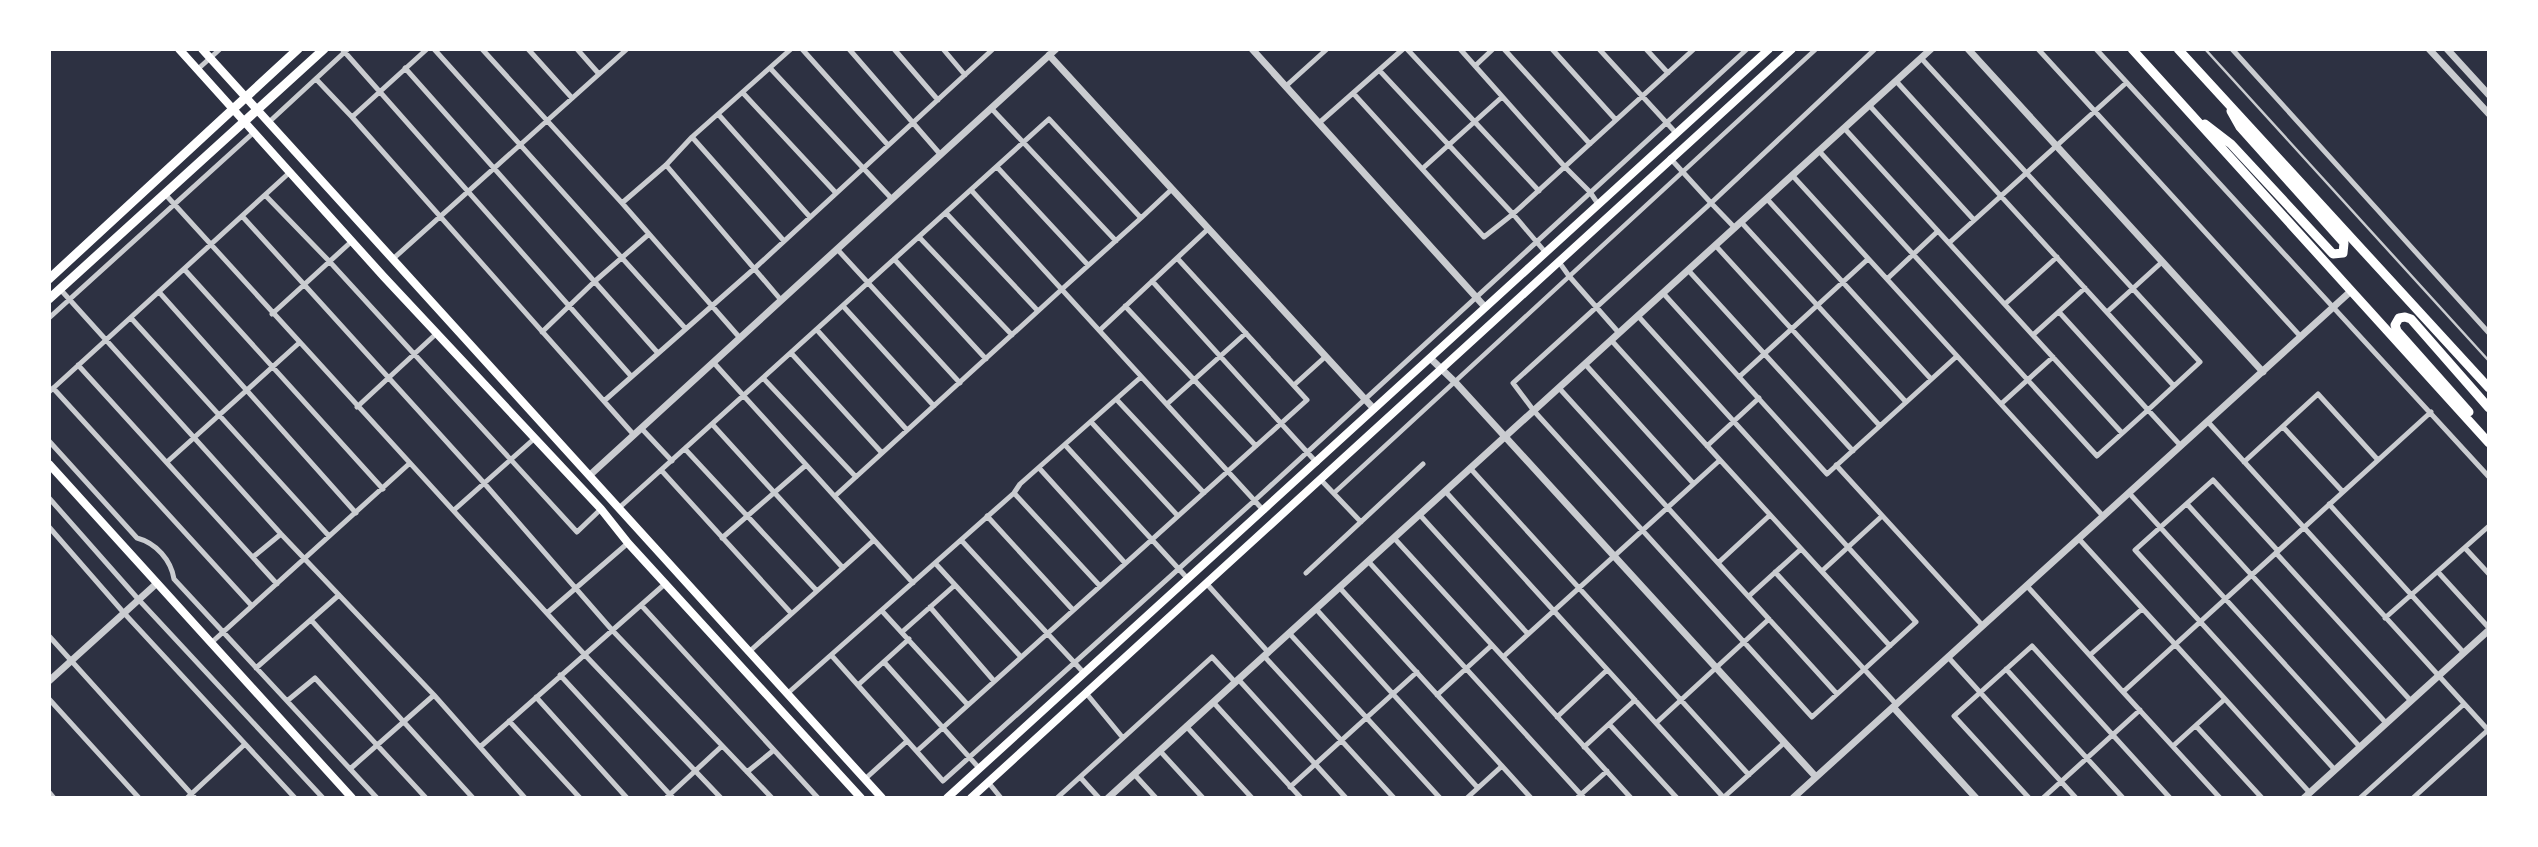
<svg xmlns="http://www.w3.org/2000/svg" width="2538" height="847" font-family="'Space Grotesk',sans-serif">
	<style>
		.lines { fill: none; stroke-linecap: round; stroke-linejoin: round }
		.service { stroke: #caccd0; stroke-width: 2.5 }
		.pedestrian { stroke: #caccd0; stroke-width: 4.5 }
		.minor { stroke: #caccd0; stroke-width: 5 }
		.tertiary { stroke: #caccd0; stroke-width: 7 }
		.secondary { stroke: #fff; stroke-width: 8 }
		.primary { stroke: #fff; stroke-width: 9 }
	</style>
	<rect width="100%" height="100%" fill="#2d3142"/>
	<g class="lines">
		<path class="service" d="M2205,49L2489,361"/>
		<path class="pedestrian" d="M1334,493L1816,49"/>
		<path class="minor" d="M342,49L631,376
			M427,49L352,117L634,435
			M434,49L685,328
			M482,49L622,203L740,338
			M528,49L572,98
			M577,49L599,74
			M802,49L888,145
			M849,49L940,154
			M894,49L938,100
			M943,49L965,75
			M1407,49L1539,191
			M1460,49L1565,167L1590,192L1598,204
			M1504,49L1590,144
			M1552,49L1616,120
			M1599,49L1676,133
			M1646,49L1668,73
			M2038,49L2301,337
			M2096,49L2489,477
			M2232,49L2489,333
			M1921,58L2200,362L2174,386
			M1475,66L1493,49
			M405,68L657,352
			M770,68L892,199
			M198,69L220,49
			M1379,70L1513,214L1694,49
			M316,79L352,117
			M1896,81L2174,386L2148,410L2059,312
			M1286,86L1327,49
			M743,93L836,193
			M1353,93L1484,237L1513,214L1546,253
			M1869,105L1974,220
			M991,108L1116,241
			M718,114L810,217
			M268,123L348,49
			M1319,123L1403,49
			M1844,128L2122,433
			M692,137L784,241
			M1819,151L2097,456L2148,410L2181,446
			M1670,158L1711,203L1875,49
			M666,165L781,300
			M997,167L1088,265
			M1422,169L1502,97
			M1792,175L2103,516
			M971,190L1264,511
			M165,194L584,654L721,798
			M265,195L329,261L577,532L601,509
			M1767,199L1931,379
			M622,203L666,165L692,137L791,49
			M946,213L1038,311
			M242,216L484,483L612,630L772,798
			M1741,222L1906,402
			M919,237L1012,335
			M1949,243L2126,83
			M1715,245L1880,426
			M837,249L960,383
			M394,258L627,49
			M894,259L986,359
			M1559,262L1569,276L1619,333
			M184,269L383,489
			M1688,270L1853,451
			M1887,279L1938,231
			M1152,281L1317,463
			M60,289L281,534L434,695L525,798
			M1061,290L1141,218
			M159,292L356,513
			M1663,293L1827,474L1957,356
			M2005,304L2057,257
			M843,306L934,406
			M1125,306L1256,446
			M2107,312L2162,262
			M272,314L352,241
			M1638,316L1916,622L1812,717L1534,411L1513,383L1711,203L1735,228
			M49,318L253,133
			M131,318L329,536
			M817,330L907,430
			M1100,330L1208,229
			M542,332L594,282L649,234
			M2033,335L2085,288
			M1611,340L1720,460
			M791,353L882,453
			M714,363L913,583
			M1585,364L1693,483
			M78,365L277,584
			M1739,377L1868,259
			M763,378L856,477
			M1294,385L1325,357
			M53,388L252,606
			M1559,388L1837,694
			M49,392L289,173
			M1117,400L1204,493
			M604,401L755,268L993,49
			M1167,404L1246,333
			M2001,404L2053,357
			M357,407L437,333
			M2208,422L2489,731
			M1092,423L1178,516
			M712,424L843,568
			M2283,427L2343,492
			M642,429L672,461
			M49,441L137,538C156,543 171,560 174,579L377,798
			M1066,446L1188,579
			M1707,446L1759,398
			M685,449L817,591
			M167,462L299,343
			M2244,462L2318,394L2378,460
			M1836,465L1983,626
			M1470,468L1749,775
			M1040,469L1125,563
			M661,470L791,613
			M1320,479L1361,522
			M1445,491L1724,798
			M1014,493L1100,586
			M2129,493L2360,747
			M835,496L1061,290
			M49,498L139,600L323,798
			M2187,504L2386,723
			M2329,504L2464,653
			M620,507L1049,119L1141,218L1172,189
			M454,510L535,438
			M1419,514L1528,634
			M987,516L1073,610
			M49,527L124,613L295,798
			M722,538L806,465
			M1394,538L1503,657
			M2079,539L2225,699
			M961,540L1084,673
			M2465,548L2489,574
			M2278,551L2213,480L2135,550L2335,770
			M2276,553L2411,701
			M253,557L281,534
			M1368,561L1584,798
			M935,563L1021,657
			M1718,563L1770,515
			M1822,571L1882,516
			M1775,572L1896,704
			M2438,572L2489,628
			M1306,573L1423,464
			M1206,583L1268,652
			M2027,586L2123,692
			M1339,587L1502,766
			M1749,596L1801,549
			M641,605L818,798
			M930,607L994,681
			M1316,609L1478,788
			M882,611L968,705
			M547,613L628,543
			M2385,618L2489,526
			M311,620L473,798
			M902,632L955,585
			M1289,633L1440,798
			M49,636L195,798
			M211,643L410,463
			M750,651L874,540
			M2090,655L2142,609
			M832,656L943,781L1254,501L1747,49
			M1264,656L1394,798
			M1948,657L2076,798
			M884,662L979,768
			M256,668L339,595
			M2006,669L2123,798
			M560,675L673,798
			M1238,679L1346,798
			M858,685L909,639
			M788,693L1014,493L1020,484L1141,377
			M1086,693L1123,738
			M1437,695L1492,645
			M536,697L627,798
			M49,699L139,798
			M287,701L315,678L426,798
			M1213,702L1301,798
			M1557,717L1607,670
			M509,721L580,798
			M1656,723L1769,619
			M1609,724L1677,798
			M1186,726L1252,798
			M2196,726L2262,798
			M2173,746L2225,699L2310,793
			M480,747L666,583
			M1584,747L1635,700
			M917,751L1307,400L1177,258
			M1160,751L1203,798
			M350,769L434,695
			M747,772L774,750
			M1134,774L1156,798
			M1080,777L1099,798
			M865,779L907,741
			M988,782L1001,798
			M1290,787L1417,672
			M49,792L54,798
			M187,798L244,745
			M666,798L722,746
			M1057,798L1212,657L1235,682
			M1467,798L1502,766L1531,798
			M1577,798L1607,771
			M1631,798L1503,657L1720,460L1890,646
			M1723,798L1784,743
			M2029,798L1954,716L2032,646L2170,798
			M2043,798L2140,710
			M2220,798L2123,692L2431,412
			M2360,798L2464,704
			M2413,798L2488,730"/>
		<path class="tertiary" d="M1252,49L1485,307
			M1968,49L2263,372
			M2429,49L2489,114
			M2447,49L2489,95
			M1049,55L1374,409
			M1430,358L1456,383L1816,777
			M590,475L1056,49
			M49,681L156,584
			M1893,707L1976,798
			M1108,798L1931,49
			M1793,798L2351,291
			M2304,798L2489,630"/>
		<path class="secondary" d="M179,49L384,277L601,509L628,543L861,798
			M202,49L882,798
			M49,464L352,798
			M947,798L1769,49
			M971,798L1792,49"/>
		<path class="primary" d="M2132,49L2489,443
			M2178,49L2489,388
			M2205,124L2231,144L2333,254L2343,253L2344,243L2240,127L2231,111
			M49,279L298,49
			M49,299L324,49
			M2469,412L2397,331L2395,325L2399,318L2405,317L2411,319L2489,408"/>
	</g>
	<rect width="2538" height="847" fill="none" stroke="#ffffff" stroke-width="102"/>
</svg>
